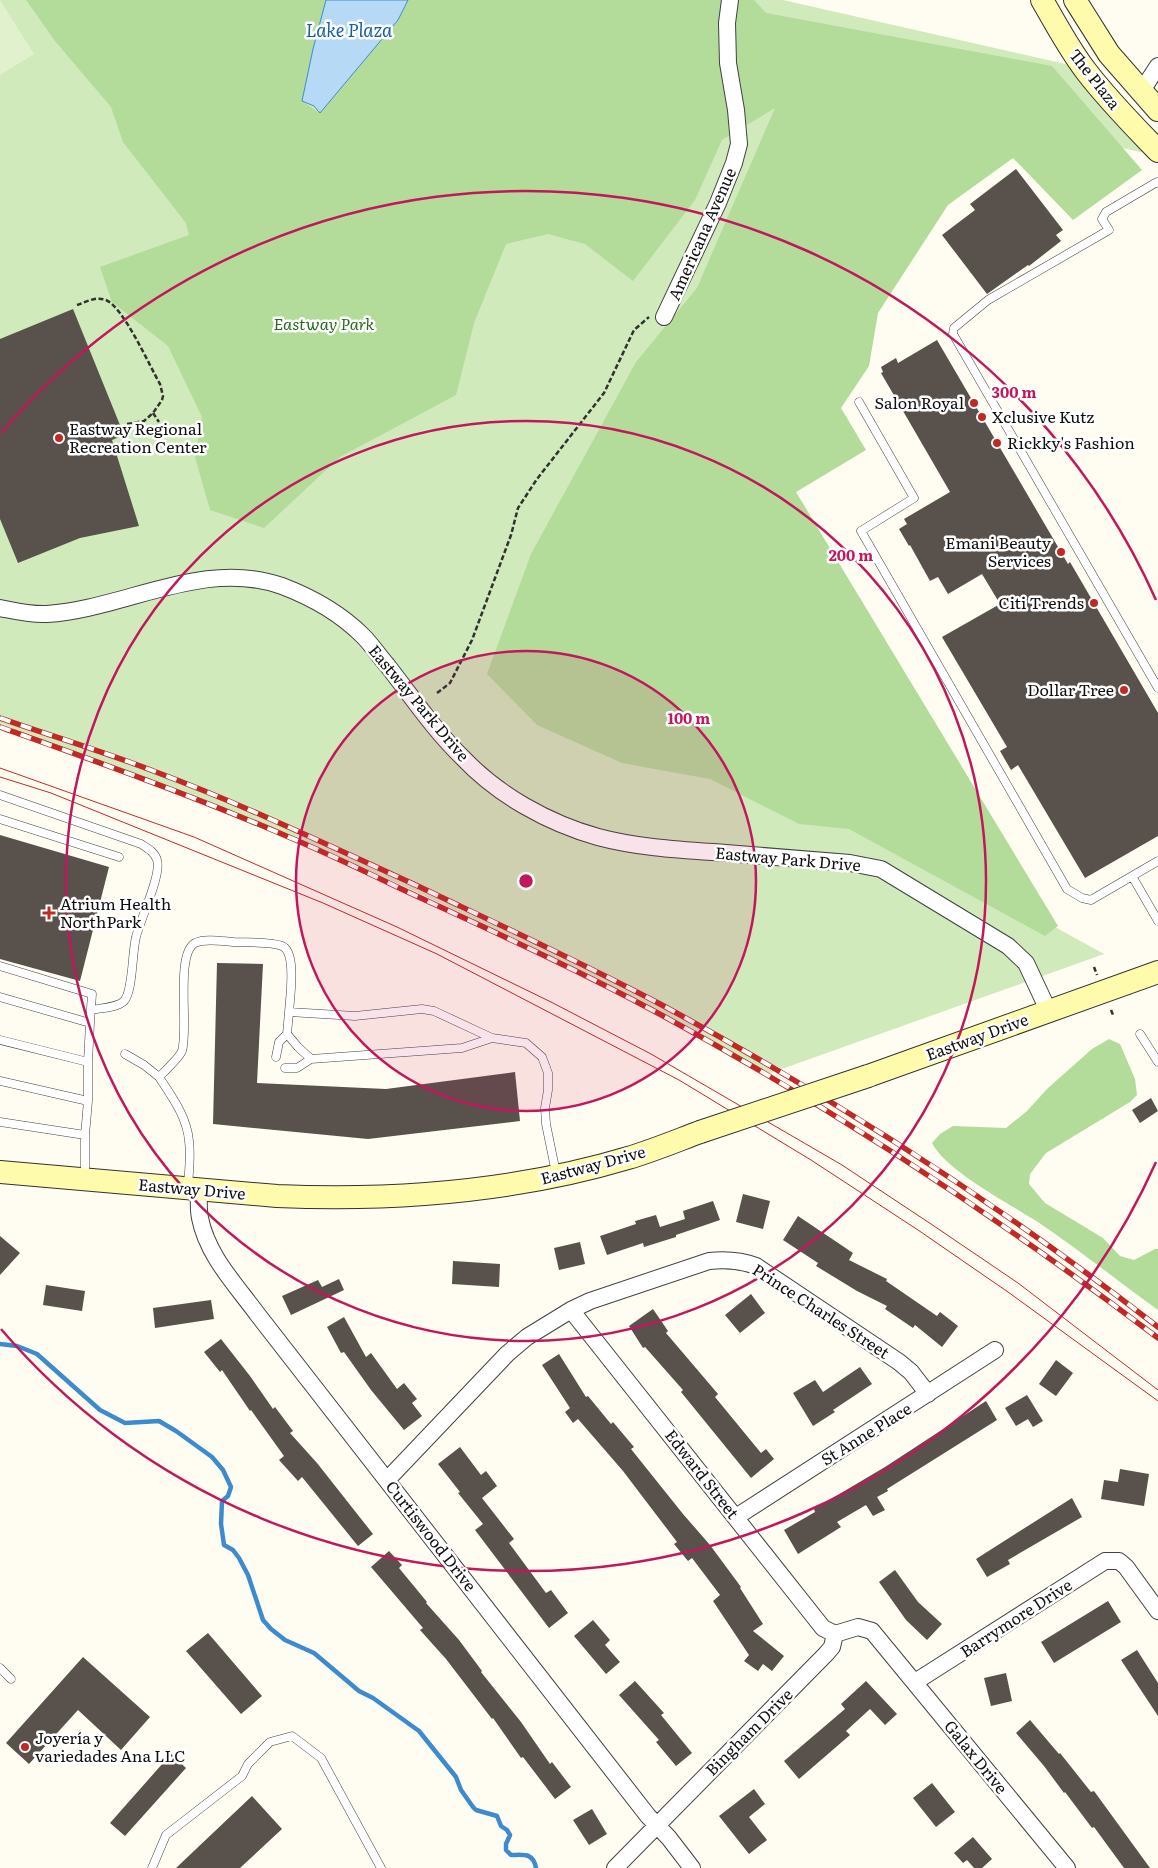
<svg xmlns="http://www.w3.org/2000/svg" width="1158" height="1868" font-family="Literata,serif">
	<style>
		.green { fill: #d0eabb }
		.forest { fill: #b3db9a }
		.pitch { fill: #e2f1cd }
		.water { fill: #b6daf6; stroke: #3d8bce }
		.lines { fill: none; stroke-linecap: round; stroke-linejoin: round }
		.stream { stroke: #3d8bce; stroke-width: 4.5 }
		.building { fill: #58514c }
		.lane-casing { stroke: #424242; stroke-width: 9 }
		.street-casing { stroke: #424242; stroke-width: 18 }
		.secondary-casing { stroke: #313131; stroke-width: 24 }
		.path { stroke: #313131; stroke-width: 2.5; stroke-dasharray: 5 2.5; stroke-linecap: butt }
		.lane { stroke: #fff; stroke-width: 8 }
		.street { stroke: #fff; stroke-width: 16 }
		.secondary { stroke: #fffbad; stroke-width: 22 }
		.tram { stroke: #c12926; stroke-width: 1 }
		.rail-casing { stroke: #c12926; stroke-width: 5.5 }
		.rail { stroke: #fff; stroke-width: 4; stroke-dasharray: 11; stroke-linecap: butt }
		.secondary-bridge-casing { stroke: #313131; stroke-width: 24; stroke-linecap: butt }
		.secondary-bridge { stroke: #fffbad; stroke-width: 22 }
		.ring { fill: none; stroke: #c2185b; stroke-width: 2.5 }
		.poi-dot { fill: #c12926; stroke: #fff; stroke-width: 2 }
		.labels { text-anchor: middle; stroke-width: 5; stroke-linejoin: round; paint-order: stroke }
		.street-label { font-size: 16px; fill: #0f0f0f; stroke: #fff }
		.park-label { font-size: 16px; font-style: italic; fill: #29681f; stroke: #fff }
		.poi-label { font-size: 16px; fill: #0f0f0f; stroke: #fff; text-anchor: start }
		.water-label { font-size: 18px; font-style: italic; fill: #175da3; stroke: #fff }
		.centre { fill: #c2185b; stroke: #fff; stroke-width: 2.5 }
		.ring-label { font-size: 15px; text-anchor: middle; font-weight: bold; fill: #c2185b; stroke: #fff; stroke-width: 5; stroke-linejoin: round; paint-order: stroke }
	</style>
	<rect width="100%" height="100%" fill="#fffdf2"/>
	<path class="green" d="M0,0H783L1074,66L1149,154L799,75L532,639L1104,954L765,1075C717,1048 670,1020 621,994C423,888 214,797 0,728Z"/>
	<path class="forest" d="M26,0H326L313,49L302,101L320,113L398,20L408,0H754L766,13L1052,66L1142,170L1073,220L1013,158L948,205L878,313L869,366L841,408L866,450L796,492L1058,926L1045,936L849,829L799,824L710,779L622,763L537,725L487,674L531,554L636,362L697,288L775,108L722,140L695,200L633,281L585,244L548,234L506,244L474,323L456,395L340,457L264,528L210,510L195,457L202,417L168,346L112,302L100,267L189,235L186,223L123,142L111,107L55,41Z
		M1109,1039L1120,1044L1135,1079L1137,1095L1130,1102L1046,1153L1030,1174L1029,1184L1045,1203L1103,1238L1120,1256L1134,1260L1155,1249H1158V1310C1118,1281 1079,1250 1038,1222C1010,1204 946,1171 932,1143L940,1134L953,1126L1006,1128L1027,1111L1048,1088L1092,1049Z"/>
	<path class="pitch" d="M0,0L34,54L0,75Z"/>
	<path class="water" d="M326,0H408L398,20L320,113L314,106L302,101L313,49Z"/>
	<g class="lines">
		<path class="stream" d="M0,1344L17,1346L37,1354L100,1410L125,1423L159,1421L176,1431L212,1457L223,1470L231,1487L228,1496L222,1501L221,1524L224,1545L233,1550L239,1558L248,1575L263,1620L271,1629L285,1640L314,1653L359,1691L373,1698L419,1731L456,1777L461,1790L473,1807L476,1810L497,1816L501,1826L507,1830L510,1835L506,1844V1850L511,1855C523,1855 533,1852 536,1868"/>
	</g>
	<path class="building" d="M1016,169L1063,230L1056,235L1061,241L1029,266L1028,265L987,294L942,235L975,210L970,204Z
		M73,309L124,435L112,440L139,526L80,538L18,563L0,519V339Z
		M937,340L1068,564L1070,562L1158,713V836L1085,878L1018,765L1011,770L1000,751L1007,747L942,637L1000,604L982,574L948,594L938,577L930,581L910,545L909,546L899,529L907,524L904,519L950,492L881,373L883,372L881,367L896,358L898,363Z
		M0,835L109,867L80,981L0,959Z
		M217,963L263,964L257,1083L386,1089L515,1072L520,1121L368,1139L213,1124Z
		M1151,1098L1158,1111L1140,1123L1132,1110Z
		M743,1194L770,1201L763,1229L736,1222Z
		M713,1201L720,1220L676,1235V1237L644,1247L643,1243L607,1255L600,1236L636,1224L635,1221L656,1215L660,1227L685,1219L683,1211Z
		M798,1216L853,1253L849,1260L887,1279L886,1281L937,1316L940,1312L958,1326L942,1347L915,1325L913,1328L885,1309L887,1306L857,1291L816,1266L818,1263L783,1240Z
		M0,1236L20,1253L0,1275Z
		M580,1242L585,1264L559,1270L554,1248Z
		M453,1261L500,1264L499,1287L452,1284Z
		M339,1279L344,1290L291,1315L282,1296L318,1280L322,1287Z
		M46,1285L85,1291L82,1311L43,1305Z
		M751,1294L765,1313L740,1333L725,1315Z
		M211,1300L214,1319L155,1328L153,1308Z
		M653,1309L668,1331L666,1333L718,1394L715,1397L761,1453L766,1449L774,1459L751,1478L681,1392L683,1390L645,1347L643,1348L629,1326Z
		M344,1317L366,1357L371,1353L397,1389L404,1383L417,1399L412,1403L422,1416L404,1430L371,1390L344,1352L341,1353L327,1327Z
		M221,1339L250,1376L273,1409L275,1407L293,1431L290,1433L317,1463L373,1534L358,1546L302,1477L298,1481L279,1460L284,1456L251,1410L250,1411L222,1370L220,1372L204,1352Z
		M559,1354L586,1397L588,1396L611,1424L613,1422L634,1447L631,1449L683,1514L710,1545L741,1587L740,1588L763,1624L753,1631L784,1656L772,1671L763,1664L758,1671L744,1661L749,1655L713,1601L720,1595L692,1558L688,1561L674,1544L677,1542L623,1471L578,1419L573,1423L565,1412L570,1408L542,1365Z
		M1056,1360L1073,1373L1056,1396L1039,1384Z
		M860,1367L872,1384L833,1410L835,1412L813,1426L793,1393L815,1380L823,1392Z
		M1027,1395L1043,1421L1033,1427L1028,1419L1016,1426L1005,1408Z
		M986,1401L997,1420L887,1489L888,1491L877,1497L885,1510L873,1516L866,1505L837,1522L841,1527L798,1554L784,1530L815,1512L814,1509L885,1467Z
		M460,1447L481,1475L486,1471L497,1486L482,1498L514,1539L509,1543L546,1593L551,1590L568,1613L549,1628L475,1530L483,1524L458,1493L460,1492L438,1464Z
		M1120,1469L1149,1474L1144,1506L1101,1499L1104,1480L1118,1482Z
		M1072,1498L1082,1517L1008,1560L1010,1564L987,1577L976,1559Z
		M389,1551L402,1565L399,1568L427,1602L426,1603L459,1640L482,1671L481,1672L521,1722L550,1764L552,1762L571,1787L555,1799L523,1757L521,1758L493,1718L492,1719L446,1659L420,1630L423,1628L371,1567Z
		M895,1570L918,1602L942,1624L927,1640L906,1620L879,1582Z
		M1108,1601L1121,1622L1054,1663L1041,1642Z
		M593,1620L610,1640L605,1645L620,1662L606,1674L574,1636Z
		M208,1633L262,1696L241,1714L186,1651Z
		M1137,1650L1158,1683V1716L1121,1660Z
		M83,1657L150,1717L121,1750L78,1710L29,1764L6,1743Z
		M1006,1673L1012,1701L991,1706L984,1678Z
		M635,1681L664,1713L661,1715L692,1753L676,1766L656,1742L659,1740L619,1695Z
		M866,1681L897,1714L885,1725L870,1709L846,1731L850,1735L799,1779L784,1761L845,1709L841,1704Z
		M1030,1720L1059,1754L1060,1753L1091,1792L1094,1791L1150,1868H1124L1094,1827L1092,1828L1065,1792L1064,1793L1044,1766L1016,1733Z
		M171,1754L186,1768L125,1836L110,1823Z
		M932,1783L955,1812L936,1827L913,1798Z
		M754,1789L765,1804L749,1817L767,1840L749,1854L719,1816Z
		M252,1796L282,1829L240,1868H176Z
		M592,1809L607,1834L589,1845L573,1820Z
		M973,1837L992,1859L982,1868H974L967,1860L963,1863L954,1853Z"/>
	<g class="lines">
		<defs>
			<path id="lane" d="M1158,183L1157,182L1106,212L1102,219L1109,230L988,300L954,328L953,334L1158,688
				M859,402L914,498L861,531L1067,889L1082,898L1091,900L1158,861
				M0,795L141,844C147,848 155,852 157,860C162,874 140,920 136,937C132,952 133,992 124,1001C117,1008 100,1008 91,1010
				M0,819L119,857
				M1132,876L1158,921
				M0,966L92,994L90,1023
				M0,997L90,1023L88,1062
				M289,1012L287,1034L298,1047L311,1059L462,1048L492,1038
				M1140,1034L1158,1062
				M0,1040L88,1062V1101L0,1081
				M125,1054L144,1065L159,1077
				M276,1057L279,1042L287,1034
				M285,1068H297L311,1059
				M0,1122L85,1135
				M85,1178V1135L88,1101
				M188,1185C189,1171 191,1155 189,1141C187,1117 172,1097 159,1077C165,1071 179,1058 182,1051C189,1028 175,954 195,943C205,938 221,941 233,942C246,943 270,941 282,946C297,952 290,997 289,1012L355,1016L422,1009L434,1011L492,1038L526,1043L542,1057L548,1073V1090L545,1108L546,1124L556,1173
				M0,1668L11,1679
				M152,1868L166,1835L242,1776L248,1764L270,1742L292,1736L321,1758L381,1868"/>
			<path id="street" d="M1141,92L1158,66
				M664,317L718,203L734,163L739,144L736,110L728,63L727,23L730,0
				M0,608C15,611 31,615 47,614C125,609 203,558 282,586C311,597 340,613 363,636C372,645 379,656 387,665C412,697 434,730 463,758C498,795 548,823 598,837C639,848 683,850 726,853C767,856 808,860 850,863L881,869L1008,946L1026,963L1049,1012
				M199,1190C199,1199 198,1209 200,1218C207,1255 236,1285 258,1315L648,1816L669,1838L692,1868
				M571,1310L823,1628L835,1634L858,1627L872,1631L1067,1868
				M387,1480L507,1354L527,1337L571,1310L590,1301L709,1261C726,1259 740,1260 756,1266L899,1362L911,1372L928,1394
				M736,1517L995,1350
				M915,1682L1105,1561H1119L1126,1567L1158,1611
				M615,1868L826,1654L832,1647L835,1634"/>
			<path id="secondary" d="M1042,0C1056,24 1069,49 1086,71C1108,100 1133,125 1158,151
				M1075,0L1109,54L1158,110
				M868,1076L1158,972
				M0,1172L277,1196C395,1201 514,1192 628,1158C652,1151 676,1141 700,1132"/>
		</defs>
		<use href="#lane" class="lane-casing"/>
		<use href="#street" class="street-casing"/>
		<use href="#secondary" class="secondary-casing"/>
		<path class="path" d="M77,305C86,302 96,296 106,300C124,308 149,365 160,384L163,396L162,400L153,413L144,421L127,424
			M153,413L159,422
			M437,693L450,683L472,640L511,535L518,508L537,479L604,393L634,330L649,317
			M1094,967L1097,975
			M1111,1010L1113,1015"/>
		<use href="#lane" class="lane"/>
		<use href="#street" class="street"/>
		<use href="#secondary" class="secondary"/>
		<path class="tram" d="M0,768L194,837L397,927L551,1002L651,1054L842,1165L934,1226L1018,1283L1158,1390
			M0,777L51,793L323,903L437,954L679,1080L811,1160L918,1230L1008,1292L1158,1401"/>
		<defs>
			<path id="rail" d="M0,718C52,736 105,752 156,772C247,806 334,848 422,888C502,926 582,963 660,1004C834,1098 1002,1206 1158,1327
				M0,727C95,761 191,795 284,835C327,853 368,873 410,893C492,931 574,968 654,1011C830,1106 998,1217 1158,1338"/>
		</defs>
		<use href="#rail" class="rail-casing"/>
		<use href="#rail" class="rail"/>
		<defs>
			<path id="secondary-bridge" d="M700,1132L868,1076"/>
		</defs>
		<use href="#secondary-bridge" class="secondary-bridge-casing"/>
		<use href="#secondary-bridge" class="secondary-bridge"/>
	</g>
	<circle cx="526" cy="881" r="230" fill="#c2185b" fill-opacity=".12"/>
	<g class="ring">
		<circle cx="526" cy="881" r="230"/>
		<circle cx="526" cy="881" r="460"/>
		<path d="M1156 1162A690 690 0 0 1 1 1329M1 433A690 690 0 0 1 1156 600"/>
	</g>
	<g class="poi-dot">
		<circle cx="974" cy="403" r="5"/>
		<circle cx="982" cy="417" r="5"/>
		<circle cx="59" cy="438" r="5"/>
		<circle cx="997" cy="443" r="5"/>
		<circle cx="1061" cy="552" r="5"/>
		<circle cx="1094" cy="603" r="5"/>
		<circle cx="1124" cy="690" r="5"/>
		<path d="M46.5 905.5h5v5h5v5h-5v5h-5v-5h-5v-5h5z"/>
		<circle cx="25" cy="1747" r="5"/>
	</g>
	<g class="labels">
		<g class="street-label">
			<text transform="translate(1095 79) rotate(52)" y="6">The Plaza</text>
			<text transform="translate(702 234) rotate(-66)" y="6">Americana Avenue</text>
			<text transform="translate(419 703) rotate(50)" y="6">Eastway Park Drive</text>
			<text transform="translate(788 859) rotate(5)" y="6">Eastway Park Drive</text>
			<text transform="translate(977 1037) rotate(-20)" y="6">Eastway Drive</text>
			<text transform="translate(593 1165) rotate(-15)" y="6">Eastway Drive</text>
			<text transform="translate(192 1189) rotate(5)" y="6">Eastway Drive</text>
			<text transform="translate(821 1311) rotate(33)" y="6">Prince Charles Street</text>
			<text transform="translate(866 1434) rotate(-32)" y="6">St Anne Place</text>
			<text transform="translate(702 1474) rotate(52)" y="6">Edward Street</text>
			<text transform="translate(431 1536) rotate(52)" y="6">Curtiswood Drive</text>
			<text transform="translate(1016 1618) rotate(-33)" y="6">Barrymore Drive</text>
			<text transform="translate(749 1732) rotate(-45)" y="6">Bingham Drive</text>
			<text transform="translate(976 1757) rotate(51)" y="6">Galax Drive</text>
		</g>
		<g class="park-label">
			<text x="324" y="330">Eastway Park</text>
		</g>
		<g class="poi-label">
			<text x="964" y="409" text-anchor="end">Salon Royal</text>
			<text x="992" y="423">Xclusive Kutz</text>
			<text x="69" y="435">Eastway Regional<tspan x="69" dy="18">Recreation Center</tspan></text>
			<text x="1007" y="449">Rickky's Fashion</text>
			<text x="1051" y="549" text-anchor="end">Emani Beauty<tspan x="1051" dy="18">Services</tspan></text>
			<text x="1084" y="609" text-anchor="end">Citi Trends</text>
			<text x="1114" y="696" text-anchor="end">Dollar Tree</text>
			<text x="60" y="910">Atrium Health<tspan x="60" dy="18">NorthPark</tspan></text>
			<text x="35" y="1744">Joyería y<tspan x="35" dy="18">variedades Ana LLC</tspan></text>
		</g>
		<g class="water-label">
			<text x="349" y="37">Lake Plaza</text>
		</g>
	</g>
	<circle cx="526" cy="881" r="8" class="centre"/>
	<g class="ring-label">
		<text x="1014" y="398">300 m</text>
		<text x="851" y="561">200 m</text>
		<text x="689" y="724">100 m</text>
	</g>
</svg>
